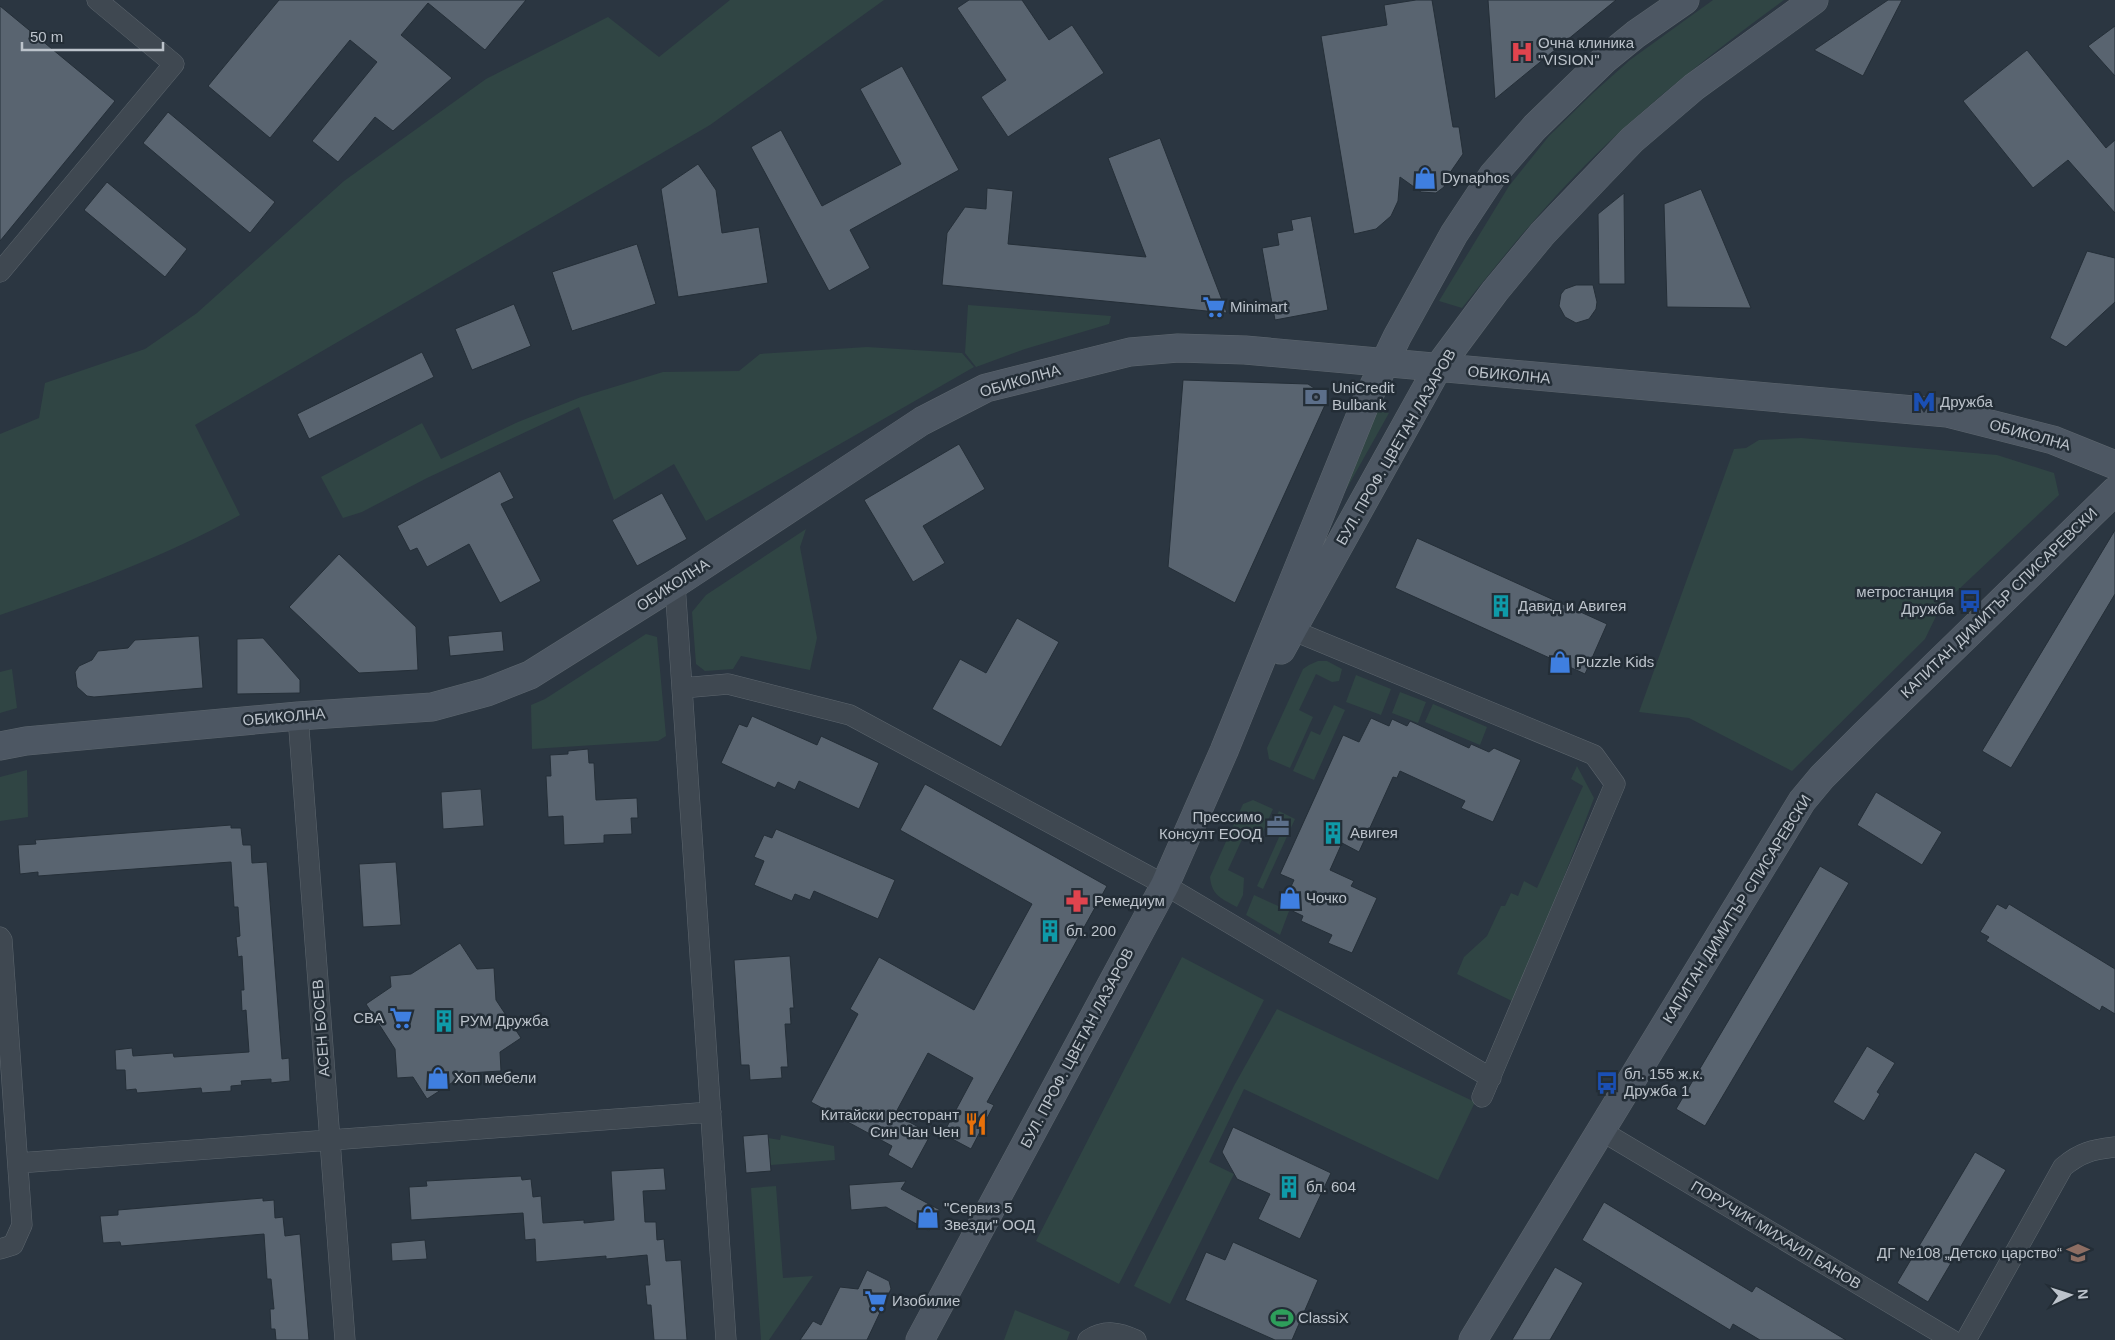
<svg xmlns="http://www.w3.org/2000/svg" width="2115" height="1340" font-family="Helvetica,sans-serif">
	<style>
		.green { fill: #304544 }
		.building { fill: #596470; stroke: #252f38 }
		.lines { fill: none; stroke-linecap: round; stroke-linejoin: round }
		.street-casing { stroke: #5d666e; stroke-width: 21 }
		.secondary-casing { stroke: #5d666e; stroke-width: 29 }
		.street { stroke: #3f4851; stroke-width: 20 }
		.secondary { stroke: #4d5763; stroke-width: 28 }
		.labels { text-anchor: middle; stroke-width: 5; stroke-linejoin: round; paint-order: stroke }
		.poi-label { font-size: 15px; fill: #bcc3cb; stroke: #232d36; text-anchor: start }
		.street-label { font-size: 15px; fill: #bcc3cb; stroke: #232d36 }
	</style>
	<rect width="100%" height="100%" fill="#2b3641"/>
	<path class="green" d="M730,0H884L710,125L195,425L240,515C164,557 82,587 0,615V434L39,418L45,383L145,349L197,313L344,181L486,79L608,17L659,57Z
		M1713,0H1784C1729,40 1675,82 1624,128C1564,182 1512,245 1462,308L1439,301L1509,186L1549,136L1593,93L1630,60Z
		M968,305L1111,316L1109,324L1025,349L976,367L965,353Z
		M867,347L962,353L974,367L706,521L674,464L614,500L579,407L427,478L362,512L343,518L321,477L422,423L441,459L518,422L581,397L663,372L739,371L760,354Z
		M1374,410L1389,413L1328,522Z
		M1801,438L1997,455L2054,473L2059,495L1941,606L1925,639L1792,771L1689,718L1639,712L1734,449L1746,448L1759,440Z
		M806,529L800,547L817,638L810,670L741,656L733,669L705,671L696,664L692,612L706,595Z
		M646,634L657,637L666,736L658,741L532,749L531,705L545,699Z
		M1318,661H1327L1342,669L1339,681L1332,682L1316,674L1299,710L1313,717L1290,768L1269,759L1267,748L1303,669L1309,665Z
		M12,669L17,708L0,713V672Z
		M1356,675L1391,689L1381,715L1346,702Z
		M1400,692L1426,702L1418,723L1392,713Z
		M1433,704L1487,727L1480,745L1425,722Z
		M1334,705L1345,710L1314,780L1293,771L1311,731L1320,735Z
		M1577,766L1594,798L1516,1003L1457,974L1464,957L1487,936L1501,906H1505L1511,893L1518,896L1524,881L1537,888L1583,786L1571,779Z
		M27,770L28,817L0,821V777Z
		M1253,800L1273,809L1259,841L1244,835L1228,870L1244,878L1243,895L1237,907C1221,898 1212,896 1210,877L1243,804Z
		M1279,811L1295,819L1263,889L1257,886L1280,835L1270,830Z
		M1254,895L1289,911L1280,935L1246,915Z
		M1182,957L1264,1000L1119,1284L1036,1241Z
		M1277,1009L1475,1102L1438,1180L1244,1089L1209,1162L1234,1174L1170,1304L1134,1286L1235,1084Z
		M781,1135L834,1146L835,1160L771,1165L768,1138L780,1140Z
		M776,1186L783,1278L813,1276L769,1340H761L751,1188Z
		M1015,1310L1070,1332L1067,1340H1004Z"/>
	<path class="building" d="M279,0H526L485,50L428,3L401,35L452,78L393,131L375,117L338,162L312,141L377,62L350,40L270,138L208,86Z
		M969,0H1022L1049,40L1072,25L1104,73L1008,137L981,97L1006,80L957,8Z
		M1416,0H1432L1453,127H1459L1463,154L1447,177L1444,187L1436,193L1421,192L1400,177L1398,201L1391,216L1376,229L1354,234L1321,36L1387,25L1384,5Z
		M1488,0H1616L1495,99Z
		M1888,0H1902L1863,76L1814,50Z
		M0,6L115,101L0,241Z
		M2115,26V76L2088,46Z
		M2027,50L2106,148L2115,140V213L2068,160L2033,188L1963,101Z
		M902,66L959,170L850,230L870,268L829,291L751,147L781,130L822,206L901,164L860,89Z
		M168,112L275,202L250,233L143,143Z
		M1160,138L1227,313L942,285L947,233L965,207L986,209L987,188L1013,191L1008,244L1146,257L1108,158Z
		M698,164L716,190L722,233L759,227L768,283L678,297L661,189Z
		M107,182L187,249L165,277L84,210Z
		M1701,189L1721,236L1751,308L1667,307L1664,204Z
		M1624,193L1625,284H1599L1598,214Z
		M1311,216L1328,310L1275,320L1262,248L1279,245L1277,233L1293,230L1291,220Z
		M637,244L656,304L572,331L552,272Z
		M2087,251L2115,258V302L2066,347L2050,338Z
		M1576,285H1593L1597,302L1596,309L1589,319L1576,323L1565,317L1559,306L1561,294L1565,289Z
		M514,304L531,346L472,370L455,329Z
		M422,352L434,377L309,439L297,414Z
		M1183,380L1308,384L1320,392L1325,405L1235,603L1168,567Z
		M959,444L985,489L923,526L945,563L913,582L864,500Z
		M500,471L514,498L501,504L541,581L500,603L469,544L427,567L417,548L410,551L397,526Z
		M662,493L687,539L637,566L612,520Z
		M2115,530V594L2011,768L1982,751Z
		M1417,538L1607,624L1585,674L1395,588Z
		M339,554L416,627L418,670L359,673L289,607Z
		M1017,618L1059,642L1001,747L932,709L960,659L986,673Z
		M502,631L504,651L450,656L448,636Z
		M199,636L203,688L94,697L87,696L77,687L75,672L79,666L92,660L98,651L128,648L135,640Z
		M263,638L300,680V693L237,694V639Z
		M752,716L817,745L821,736L879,763L859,809L799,781L795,790L778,782L775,788L721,763L739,724L747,727Z
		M1371,718L1389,726L1392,719L1407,726L1410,721L1469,748L1471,744L1489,752L1494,748L1521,760L1493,822L1461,808L1465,801L1400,771L1397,778L1393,777L1359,852L1342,843L1330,870L1354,881L1351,886L1377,898L1352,953L1328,943L1332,935L1301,921L1303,916L1282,906L1294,880L1280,874L1343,735L1359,742Z
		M588,749L589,763H594L596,800L637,798L638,818H631L632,834L604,835V843L564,845L563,816L548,817L546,776H551L550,755L568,754V751Z
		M925,784L1107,886L987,1102L994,1105L971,1149L943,1134L973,1078L928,1053L895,1114L931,1134L912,1169L888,1155L892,1146L811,1102L858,1014L850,1009L879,957L974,1010L1032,904L900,830Z
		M481,789L484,826L443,829L441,792Z
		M1876,792L1942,832L1922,865L1857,825Z
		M231,825V828H241L243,845H251L252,863L267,862L282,1059L289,1058L290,1081L271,1083V1079L241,1081L242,1085L231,1086V1091L202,1093L201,1088L137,1093L136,1089L126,1090L125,1070H116L115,1050L132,1048L133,1056L173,1053L174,1057L249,1052L246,1010L242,1011L241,990H244L242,956L238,957L236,937L240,936L238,907H234L231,862L38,876V872L20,874L18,845L36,844L35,840Z
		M776,829L895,880L878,919L814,891L810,900L795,894L792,901L754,885L764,861L754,857L764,835L772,838Z
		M396,862L401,925L363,927L359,864Z
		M1820,866L1849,883L1705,1126L1676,1109Z
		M1997,904L2006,909L2009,904L2115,969V1014L2102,1006L2100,1011L1986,941L1989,937L1980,932Z
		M460,943L477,969L494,968L496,1000L521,1038L500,1052L501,1071L467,1073L427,1099L413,1077L397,1078L395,1049L366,1004L391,987L390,976L411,974Z
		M790,956L794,1008H790L791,1024H785L788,1067H781L782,1078L750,1080L749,1065H741L734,960Z
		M1867,1046L1895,1063L1877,1092L1880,1094L1864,1121L1833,1102Z
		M1233,1127L1331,1173L1300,1239L1258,1219L1270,1194L1237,1179L1222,1152Z
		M768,1134L771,1171L746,1173L743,1136Z
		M1975,1152L2006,1170L1928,1302L1897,1283Z
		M664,1168L666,1190L643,1191L645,1222H656L657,1240L664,1239L666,1261L681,1260L687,1340H654L651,1305H647L645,1285H650L647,1255L606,1259V1256L536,1262L535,1239L525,1240L523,1213L411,1220L409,1187L427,1186L426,1181L521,1176L522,1180L531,1179L533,1197L541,1196L543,1223L584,1220V1223L614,1220L611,1171Z
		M906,1181L901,1189L940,1210L929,1231L886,1207L851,1210L849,1185Z
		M263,1198V1201L274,1200L275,1218L283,1217L285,1236L300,1234L309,1340H276L275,1329H271L270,1309H274L271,1279H267L264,1234L121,1246L120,1242L103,1243L100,1216L118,1215V1210Z
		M1604,1202L1752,1292L1756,1286L1846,1340H1760L1733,1324L1730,1330L1582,1240Z
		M425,1240L427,1259L392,1261L391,1243Z
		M1233,1242L1318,1280L1292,1340H1275L1185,1300L1206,1252L1225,1260Z
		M1555,1267L1583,1283L1550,1340H1512Z
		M867,1270L889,1281L891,1289L867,1340H800L813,1321L821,1325L840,1287L858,1289Z"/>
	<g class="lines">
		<defs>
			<path id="street" d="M0,272L174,64L97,0
				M675,584L726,1340
				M1292,630L1594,755L1615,784L1482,1097
				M682,688L728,684L850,715L1165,885L1491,1078
				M298,716L345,1340
				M0,937L2,940L22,1225L13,1245L0,1249
				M1600,1130L1952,1340
				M18,1163L711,1112
				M1088,1340C1105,1329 1119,1332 1136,1340
				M1966,1340L2063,1167C2081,1152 2092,1150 2115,1147"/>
			<path id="secondary" d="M1281,650L1437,369L1495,291L1543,233L1632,140L1694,87L1814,0
				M0,746L26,741L298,716L432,707L487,692L530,675L675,584L922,421L986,388L1130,352L1178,348L1245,350L1947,413L2053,440L2115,465
				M920,1340L1165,885L1224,751L1366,402L1397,337L1454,234L1493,175L1535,127L1604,60L1636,34L1685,0
				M1473,1340L1802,801L1822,777L1864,735L2115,491"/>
		</defs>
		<use href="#street" class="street-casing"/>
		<use href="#secondary" class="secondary-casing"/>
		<use href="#street" class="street"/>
		<use href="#secondary" class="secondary"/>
	</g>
	<defs>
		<symbol id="hospital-bare" viewBox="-9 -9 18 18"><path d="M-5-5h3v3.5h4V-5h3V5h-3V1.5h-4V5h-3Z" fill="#e0444e" stroke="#232d36" stroke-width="2.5" paint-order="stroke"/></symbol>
		<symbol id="shop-bare" viewBox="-9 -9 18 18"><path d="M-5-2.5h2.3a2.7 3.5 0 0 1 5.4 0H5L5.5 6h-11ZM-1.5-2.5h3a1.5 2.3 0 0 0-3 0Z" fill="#3f7fe0" stroke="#232d36" stroke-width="2.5" paint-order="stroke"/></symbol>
		<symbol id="supermarket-bare" viewBox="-9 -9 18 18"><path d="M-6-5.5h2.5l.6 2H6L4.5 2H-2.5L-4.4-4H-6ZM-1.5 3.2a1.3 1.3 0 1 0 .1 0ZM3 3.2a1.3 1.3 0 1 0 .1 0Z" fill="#3f7fe0" stroke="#232d36" stroke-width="2.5" paint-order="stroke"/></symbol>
		<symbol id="bank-bare" viewBox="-9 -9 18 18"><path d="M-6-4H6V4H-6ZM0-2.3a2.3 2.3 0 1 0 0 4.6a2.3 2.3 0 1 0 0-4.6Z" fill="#5c6f8a" stroke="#232d36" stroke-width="2.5" paint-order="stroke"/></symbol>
		<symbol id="metro-bare" viewBox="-9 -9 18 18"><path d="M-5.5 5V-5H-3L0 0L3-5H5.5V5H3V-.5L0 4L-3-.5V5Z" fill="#1a4fb4" stroke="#232d36" stroke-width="2.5" paint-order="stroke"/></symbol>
		<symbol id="bus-bare" viewBox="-9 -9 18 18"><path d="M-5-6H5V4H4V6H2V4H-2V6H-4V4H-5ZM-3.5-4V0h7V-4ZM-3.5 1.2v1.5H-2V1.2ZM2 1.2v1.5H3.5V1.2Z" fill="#1a4fb4" stroke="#232d36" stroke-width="2.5" paint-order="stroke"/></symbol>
		<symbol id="building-bare" viewBox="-9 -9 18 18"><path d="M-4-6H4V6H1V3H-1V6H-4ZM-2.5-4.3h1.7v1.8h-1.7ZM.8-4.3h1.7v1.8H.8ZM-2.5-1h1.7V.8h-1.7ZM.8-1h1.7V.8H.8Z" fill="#0f9aa8" stroke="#232d36" stroke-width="2.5" paint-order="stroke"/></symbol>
		<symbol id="office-bare" viewBox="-9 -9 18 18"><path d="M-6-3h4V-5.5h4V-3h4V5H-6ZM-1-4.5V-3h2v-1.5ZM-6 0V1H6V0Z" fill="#5c6f8a" stroke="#232d36" stroke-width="2.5" paint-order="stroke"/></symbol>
		<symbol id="pharmacy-bare" viewBox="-9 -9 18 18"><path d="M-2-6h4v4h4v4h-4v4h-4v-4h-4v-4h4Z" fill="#e0444e" stroke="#232d36" stroke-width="2.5" paint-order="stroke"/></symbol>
		<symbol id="restaurant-bare" viewBox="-9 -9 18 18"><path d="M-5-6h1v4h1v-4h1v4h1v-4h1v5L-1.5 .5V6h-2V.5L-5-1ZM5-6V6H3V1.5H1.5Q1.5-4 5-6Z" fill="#e8710a" stroke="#232d36" stroke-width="2.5" paint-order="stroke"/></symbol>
		<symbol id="school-bare" viewBox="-9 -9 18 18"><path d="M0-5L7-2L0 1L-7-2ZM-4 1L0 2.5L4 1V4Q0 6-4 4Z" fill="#8d6e63" stroke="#232d36" stroke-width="2.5" paint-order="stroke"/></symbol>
		<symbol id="stadium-bare" viewBox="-9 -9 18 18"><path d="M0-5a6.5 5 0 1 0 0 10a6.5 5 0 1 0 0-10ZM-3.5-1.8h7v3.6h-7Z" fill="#2e9e5b" stroke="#232d36" stroke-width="2.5" paint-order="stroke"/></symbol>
	</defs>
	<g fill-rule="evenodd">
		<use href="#hospital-bare" x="1506" y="36" width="32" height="32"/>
		<use href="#shop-bare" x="1409" y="162" width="32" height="32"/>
		<use href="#supermarket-bare" x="1198" y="291" width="32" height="32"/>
		<use href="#bank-bare" x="1300" y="381" width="32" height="32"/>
		<use href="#metro-bare" x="1908" y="386" width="32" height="32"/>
		<use href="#bus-bare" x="1954" y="585" width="32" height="32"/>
		<use href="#building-bare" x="1485" y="590" width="32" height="32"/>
		<use href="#shop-bare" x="1544" y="646" width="32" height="32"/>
		<use href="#office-bare" x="1262" y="810" width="32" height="32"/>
		<use href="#building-bare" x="1317" y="817" width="32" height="32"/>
		<use href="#shop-bare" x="1274" y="882" width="32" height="32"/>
		<use href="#pharmacy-bare" x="1061" y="885" width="32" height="32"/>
		<use href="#building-bare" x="1034" y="915" width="32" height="32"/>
		<use href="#supermarket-bare" x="385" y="1002" width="32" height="32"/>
		<use href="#building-bare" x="428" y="1005" width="32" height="32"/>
		<use href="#shop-bare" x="422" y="1062" width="32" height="32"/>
		<use href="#bus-bare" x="1591" y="1067" width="32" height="32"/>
		<use href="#restaurant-bare" x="960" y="1108" width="32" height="32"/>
		<use href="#building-bare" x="1273" y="1171" width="32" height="32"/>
		<use href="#shop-bare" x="912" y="1201" width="32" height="32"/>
		<use href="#school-bare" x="2062" y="1237" width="32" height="32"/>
		<use href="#supermarket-bare" x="860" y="1285" width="32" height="32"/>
		<use href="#stadium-bare" x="1266" y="1302" width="32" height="32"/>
	</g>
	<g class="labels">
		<g class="poi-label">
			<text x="1538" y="48">Очна клиника<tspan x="1538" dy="17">"VISION"</tspan></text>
			<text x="1442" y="183">Dynaphos</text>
			<text x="1230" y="312">Minimart</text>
			<text x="1332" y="393">UniCredit<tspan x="1332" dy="17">Bulbank</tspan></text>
			<text x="1940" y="407">Дружба</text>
			<text x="1954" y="597" text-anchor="end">метростанция<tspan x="1954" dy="17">Дружба</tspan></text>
			<text x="1518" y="611">Давид и Авигея</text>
			<text x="1576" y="667">Puzzle Kids</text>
			<text x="1262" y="822" text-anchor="end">Прессимо<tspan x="1262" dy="17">Консулт ЕООД</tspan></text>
			<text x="1350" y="838">Авигея</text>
			<text x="1306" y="903">Чочко</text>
			<text x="1094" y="906">Ремедиум</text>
			<text x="1066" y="936">бл. 200</text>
			<text x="384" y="1023" text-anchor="end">CBA</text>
			<text x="460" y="1026">РУМ Дружба</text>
			<text x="1624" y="1079">бл. 155 ж.к.<tspan x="1624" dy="17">Дружба 1</tspan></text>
			<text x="454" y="1083">Хоп мебели</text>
			<text x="959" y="1120" text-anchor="end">Китайски ресторант<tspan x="959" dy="17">Син Чан Чен</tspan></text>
			<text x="1306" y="1192">бл. 604</text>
			<text x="944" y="1213">"Сервиз 5<tspan x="944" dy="17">Звезди" ООД</tspan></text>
			<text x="2062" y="1258" text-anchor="end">ДГ №108 „Детско царство“</text>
			<text x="892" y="1306">Изобилие</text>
			<text x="1298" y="1323">ClassiX</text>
		</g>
		<g class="street-label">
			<text transform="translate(1509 375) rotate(5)" y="5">ОБИКОЛНА</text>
			<text transform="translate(1020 381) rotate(-16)" y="5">ОБИКОЛНА</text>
			<text transform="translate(2030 435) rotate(15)" y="5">ОБИКОЛНА</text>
			<text transform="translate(1396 447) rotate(-60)" y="5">БУЛ. ПРОФ. ЦВЕТАН ЛАЗАРОВ</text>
			<text transform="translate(673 585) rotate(-33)" y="5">ОБИКОЛНА</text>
			<text transform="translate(1999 603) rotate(-44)" y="5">КАПИТАН ДИМИТЪР СПИСАРЕВСКИ</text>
			<text transform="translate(284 717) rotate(-5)" y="5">ОБИКОЛНА</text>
			<text transform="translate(1737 909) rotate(-58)" y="5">КАПИТАН ДИМИТЪР СПИСАРЕВСКИ</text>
			<text transform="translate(321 1028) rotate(-94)" y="5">АСЕН БОСЕВ</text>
			<text transform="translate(1077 1048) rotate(-62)" y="5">БУЛ. ПРОФ. ЦВЕТАН ЛАЗАРОВ</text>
			<text transform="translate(1776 1235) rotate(31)" y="5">ПОРУЧИК МИХАИЛ БАНОВ</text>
		</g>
	</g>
	<g transform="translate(2070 1295) rotate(86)" stroke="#232d36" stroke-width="4" paint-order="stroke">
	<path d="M0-4L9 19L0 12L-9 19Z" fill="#bcc3cb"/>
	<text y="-8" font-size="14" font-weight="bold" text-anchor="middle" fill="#bcc3cb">N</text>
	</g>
	<path d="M22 42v8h141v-8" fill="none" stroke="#bcc3cb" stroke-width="2.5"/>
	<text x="30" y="42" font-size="15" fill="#bcc3cb" stroke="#232d36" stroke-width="4" paint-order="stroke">50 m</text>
</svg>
